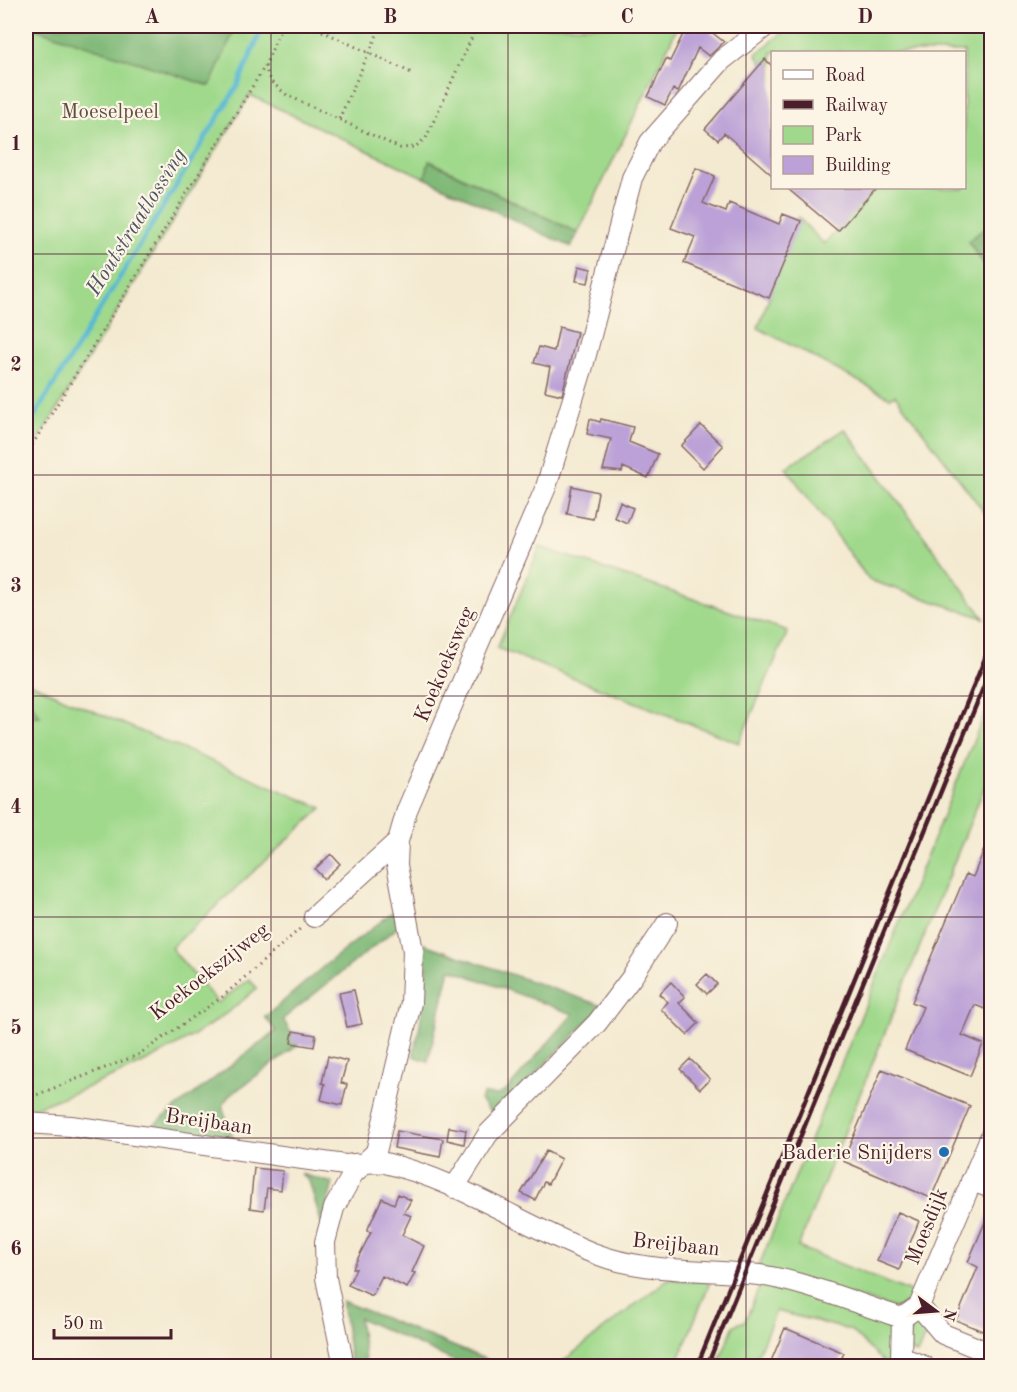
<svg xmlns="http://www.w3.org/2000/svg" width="1017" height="1392" font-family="'Old Standard TT',serif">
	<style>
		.green { fill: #a0d98c; stroke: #757c5c; stroke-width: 1.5 }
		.forest { fill: #80b978; stroke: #656c52; stroke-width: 1.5 }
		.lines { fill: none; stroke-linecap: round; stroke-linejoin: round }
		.stream { stroke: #54b8d3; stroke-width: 4.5 }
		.building { fill: #bba1d7 }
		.minor-casing { stroke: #866665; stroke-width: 22 }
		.path { stroke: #866665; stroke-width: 3; stroke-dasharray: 1.5 4.5; stroke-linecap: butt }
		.minor { stroke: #fff; stroke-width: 20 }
		.rail { stroke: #4a1f2b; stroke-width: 4.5 }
		.grid { fill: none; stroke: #4a1f2b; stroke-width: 1.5; stroke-opacity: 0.55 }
		.poi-dot { fill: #1f6fb2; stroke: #fcf5e5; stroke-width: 2 }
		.labels { text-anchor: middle; stroke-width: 4.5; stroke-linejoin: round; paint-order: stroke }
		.park-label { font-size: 21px; fill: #604e43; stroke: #fcf5e5 }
		.street-label { font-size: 21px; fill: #4a1f2b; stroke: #fcf5e5 }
		.poi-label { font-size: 21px; fill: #4a1f2b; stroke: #fcf5e5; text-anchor: end }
		.water-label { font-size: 22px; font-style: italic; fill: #4e5566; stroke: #fcf5e5 }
		.neatline { fill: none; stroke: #4a1f2b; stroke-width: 2 }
		.grid-label { font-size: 20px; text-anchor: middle; font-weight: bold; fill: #4a1f2b }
	</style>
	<rect width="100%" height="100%" fill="#fcf5e5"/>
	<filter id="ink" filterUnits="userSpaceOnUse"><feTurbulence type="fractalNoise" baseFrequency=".0167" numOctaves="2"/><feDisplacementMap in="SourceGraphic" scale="12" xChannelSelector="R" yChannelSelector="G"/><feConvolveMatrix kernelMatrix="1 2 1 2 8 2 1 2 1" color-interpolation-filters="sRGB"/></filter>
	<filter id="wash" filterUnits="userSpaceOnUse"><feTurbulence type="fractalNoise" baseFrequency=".008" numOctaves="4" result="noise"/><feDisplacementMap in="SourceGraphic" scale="24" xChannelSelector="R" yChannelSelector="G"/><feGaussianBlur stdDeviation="1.35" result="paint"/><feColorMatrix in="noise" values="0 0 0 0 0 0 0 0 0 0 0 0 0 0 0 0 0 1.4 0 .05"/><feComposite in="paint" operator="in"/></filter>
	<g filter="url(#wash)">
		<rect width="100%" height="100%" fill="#f4ead1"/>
		<path class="green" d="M26,26H678L578,233L430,161L425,178L250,95L26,460Z
			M791,26H991V224L968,242L991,274V521L895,395L890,398L758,328L798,217L824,244L876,188H964V52H772V78L756,54Z
			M845,429L984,618L869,580L786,468Z
			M540,547L788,631L739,743L497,648Z
			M26,681L72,702L322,808L171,948L218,1003L249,979L257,988C192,1048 107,1081 26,1111Z
			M991,698V771L798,1247L913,1293C909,1303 904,1306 894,1308L758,1268Z
			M668,1279L710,1282L676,1366H557Z
			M761,1283L785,1288L879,1319C899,1331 894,1347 888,1366L850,1330L776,1311L753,1366H717L734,1325L745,1321Z
			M920,1323L929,1326L917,1354L908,1348C909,1337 907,1325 920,1323Z"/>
		<path class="forest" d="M27,26H236L210,86Z
			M429,161L578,233L571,247L425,178Z
			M991,224V274L968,241Z
			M26,696L40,716L26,717Z
			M399,907L402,924L283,1019L298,1045L229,1096L223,1104V1110L234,1140L151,1127L276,1031L265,1017L324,966Z
			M424,944L603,1006L494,1116L480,1100L484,1094L497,1095L506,1091L573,1014L450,969L428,1061L413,1056L419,1031L427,972Z
			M301,1174L333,1183L322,1225L309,1181Z
			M342,1301L502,1366H465L359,1318L366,1366H351Z"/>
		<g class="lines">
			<path class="stream" d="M26,430L238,85L263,26"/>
		</g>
		<g id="blocks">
			<path class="building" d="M687,26H704L724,42L709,56L698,48L678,92L673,89L665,105L648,97L666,59L670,61Z
				M765,59L772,66V175L724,133L718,140L705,129Z
				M696,168L715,176L703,203L726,212L729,203L779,224L783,214L801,221L769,298L684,263L695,237L671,228Z
				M787,188H876L838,231Z
				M579,266L591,269L588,283L576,281Z
				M559,327L577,332L562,395L545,391L550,367L534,363L539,347L554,351Z
				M590,419L600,422L601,419L633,427L629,442L658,454L648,478L623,467L622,472L603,470L611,439L587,434Z
				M701,425L723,446L703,468L681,446Z
				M572,486L598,492L593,519L567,514Z
				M620,502L633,508L627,523L614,517Z
				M991,832L992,1012L975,1005L962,1035L983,1044L970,1076L905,1050L923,1007L912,1002L966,874L973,877Z
				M331,854L340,864L324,879L315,869Z
				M707,974L717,984L707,994L697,984Z
				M671,982L685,997L679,1003L699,1023L687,1035L661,1009L668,1002L659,994Z
				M354,990L362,1024L347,1027L339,993Z
				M293,1031L316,1035L314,1047L291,1043Z
				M328,1056L347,1061L341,1083L347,1084L342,1105L321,1100L325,1084L322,1083Z
				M690,1059L710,1079L700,1089L680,1069Z
				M882,1069L970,1106L931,1198L843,1161Z
				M449,1127L466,1130L464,1144L447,1140Z
				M397,1131L443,1139L440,1157L394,1148Z
				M546,1151L561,1159L548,1184L544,1182L535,1200L521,1193Z
				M254,1168L283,1171L281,1190L267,1188L264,1210L250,1208Z
				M398,1194L411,1200L404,1213L411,1216L402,1235L424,1246L412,1272L415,1273L407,1288L382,1276L372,1296L348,1285L356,1269L353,1268L371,1232L367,1231L382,1198L394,1204Z
				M992,1206V1335L956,1320L978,1267L968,1262Z
				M898,1212L919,1221L899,1270L877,1261Z
				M785,1328L844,1353L838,1366H769Z"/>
		</g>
	</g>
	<g filter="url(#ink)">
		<use href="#blocks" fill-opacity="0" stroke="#866665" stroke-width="1.5"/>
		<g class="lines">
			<defs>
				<path id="minor" d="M314,917L398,841
					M26,1123L71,1126L345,1165C357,1164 373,1161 385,1163C456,1179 526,1227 593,1253C647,1274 703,1268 759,1275C803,1281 858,1304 902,1318
					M971,1181L992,1188
					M454,1188L488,1134L597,1023L632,977L667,923
					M919,1306L943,1334L992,1354
					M901,1357L924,1366
					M344,1366L326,1278L325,1242L334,1208L353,1174L376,1152L411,1003L413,951L397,865L398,841L407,810L546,487L583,366L632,178L650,142L722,60L766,26
					M897,1366L901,1357L902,1318L919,1306L992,1133"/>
			</defs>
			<use href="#minor" class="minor-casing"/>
			<path class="path" d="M322,31L414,74
				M265,66L270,81L287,95L400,148L415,147L426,138L477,26
				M339,119L381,26
				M26,455L265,66L282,26
				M26,1099L138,1055L221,998L301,928"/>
			<use href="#minor" class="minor"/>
			<path class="rail" d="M697,1366L992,641
				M707,1366L992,666"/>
		</g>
	</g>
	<path class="grid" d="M271,26V1366M508,26V1366M746,26V1366M26,254H992M26,475H992M26,696H992M26,917H992M26,1138H992"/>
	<circle class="poi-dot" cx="944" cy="1152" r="6"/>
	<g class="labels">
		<g class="park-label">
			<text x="110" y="118">Moeselpeel</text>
		</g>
		<g class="street-label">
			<text transform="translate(444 664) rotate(-67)" y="7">Koekoeksweg</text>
			<text transform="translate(209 971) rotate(-38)" y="7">Koekoekszijweg</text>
			<text transform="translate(209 1121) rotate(8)" y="7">Breijbaan</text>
			<text transform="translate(926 1226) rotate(-68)" y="7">Moesdijk</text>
			<text transform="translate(676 1244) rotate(6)" y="7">Breijbaan</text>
		</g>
		<g class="poi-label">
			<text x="932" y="1159">Baderie Snijders</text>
		</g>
		<g class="water-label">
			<text transform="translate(135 221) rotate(-58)" y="8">Houtstraatlossing</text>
		</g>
	</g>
	<rect width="1017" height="1392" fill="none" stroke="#fcf5e5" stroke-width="66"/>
	<rect x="771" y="51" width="195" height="138" fill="#fcf5e5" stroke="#b59f9b" stroke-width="1.5"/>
	<rect x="783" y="70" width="30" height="9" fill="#ffffff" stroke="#b59f9b" stroke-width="1.5"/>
	<text x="825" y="81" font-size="18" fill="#4a1f2b">Road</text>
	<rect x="783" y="100" width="30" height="9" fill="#4a1f2b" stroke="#b59f9b" stroke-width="1.5"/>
	<text x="825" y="111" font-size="18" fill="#4a1f2b">Railway</text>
	<rect x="783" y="126" width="30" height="18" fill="#a0d98c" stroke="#b59f9b" stroke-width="1.5"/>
	<text x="825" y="141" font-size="18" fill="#4a1f2b">Park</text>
	<rect x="783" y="156" width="30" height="18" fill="#bba1d7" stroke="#b59f9b" stroke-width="1.5"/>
	<text x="825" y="171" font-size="18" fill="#4a1f2b">Building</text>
	<g transform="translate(936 1311) rotate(106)" stroke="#fcf5e5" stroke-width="4.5" paint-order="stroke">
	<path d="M0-4.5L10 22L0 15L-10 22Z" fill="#4a1f2b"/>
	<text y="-9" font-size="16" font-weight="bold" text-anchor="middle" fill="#4a1f2b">N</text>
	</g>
	<path d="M54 1329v9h117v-9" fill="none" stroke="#4a1f2b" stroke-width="3"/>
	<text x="63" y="1329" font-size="18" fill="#4a1f2b" stroke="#fcf5e5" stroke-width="4.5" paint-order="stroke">50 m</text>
	<rect x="33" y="33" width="951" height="1326" class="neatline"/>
	<g class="grid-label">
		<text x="152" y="23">A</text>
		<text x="390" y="23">B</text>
		<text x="627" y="23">C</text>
		<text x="865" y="23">D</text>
		<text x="16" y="150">1</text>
		<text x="16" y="371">2</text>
		<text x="16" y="592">3</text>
		<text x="16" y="813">4</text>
		<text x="16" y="1034">5</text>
		<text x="16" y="1255">6</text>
	</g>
</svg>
